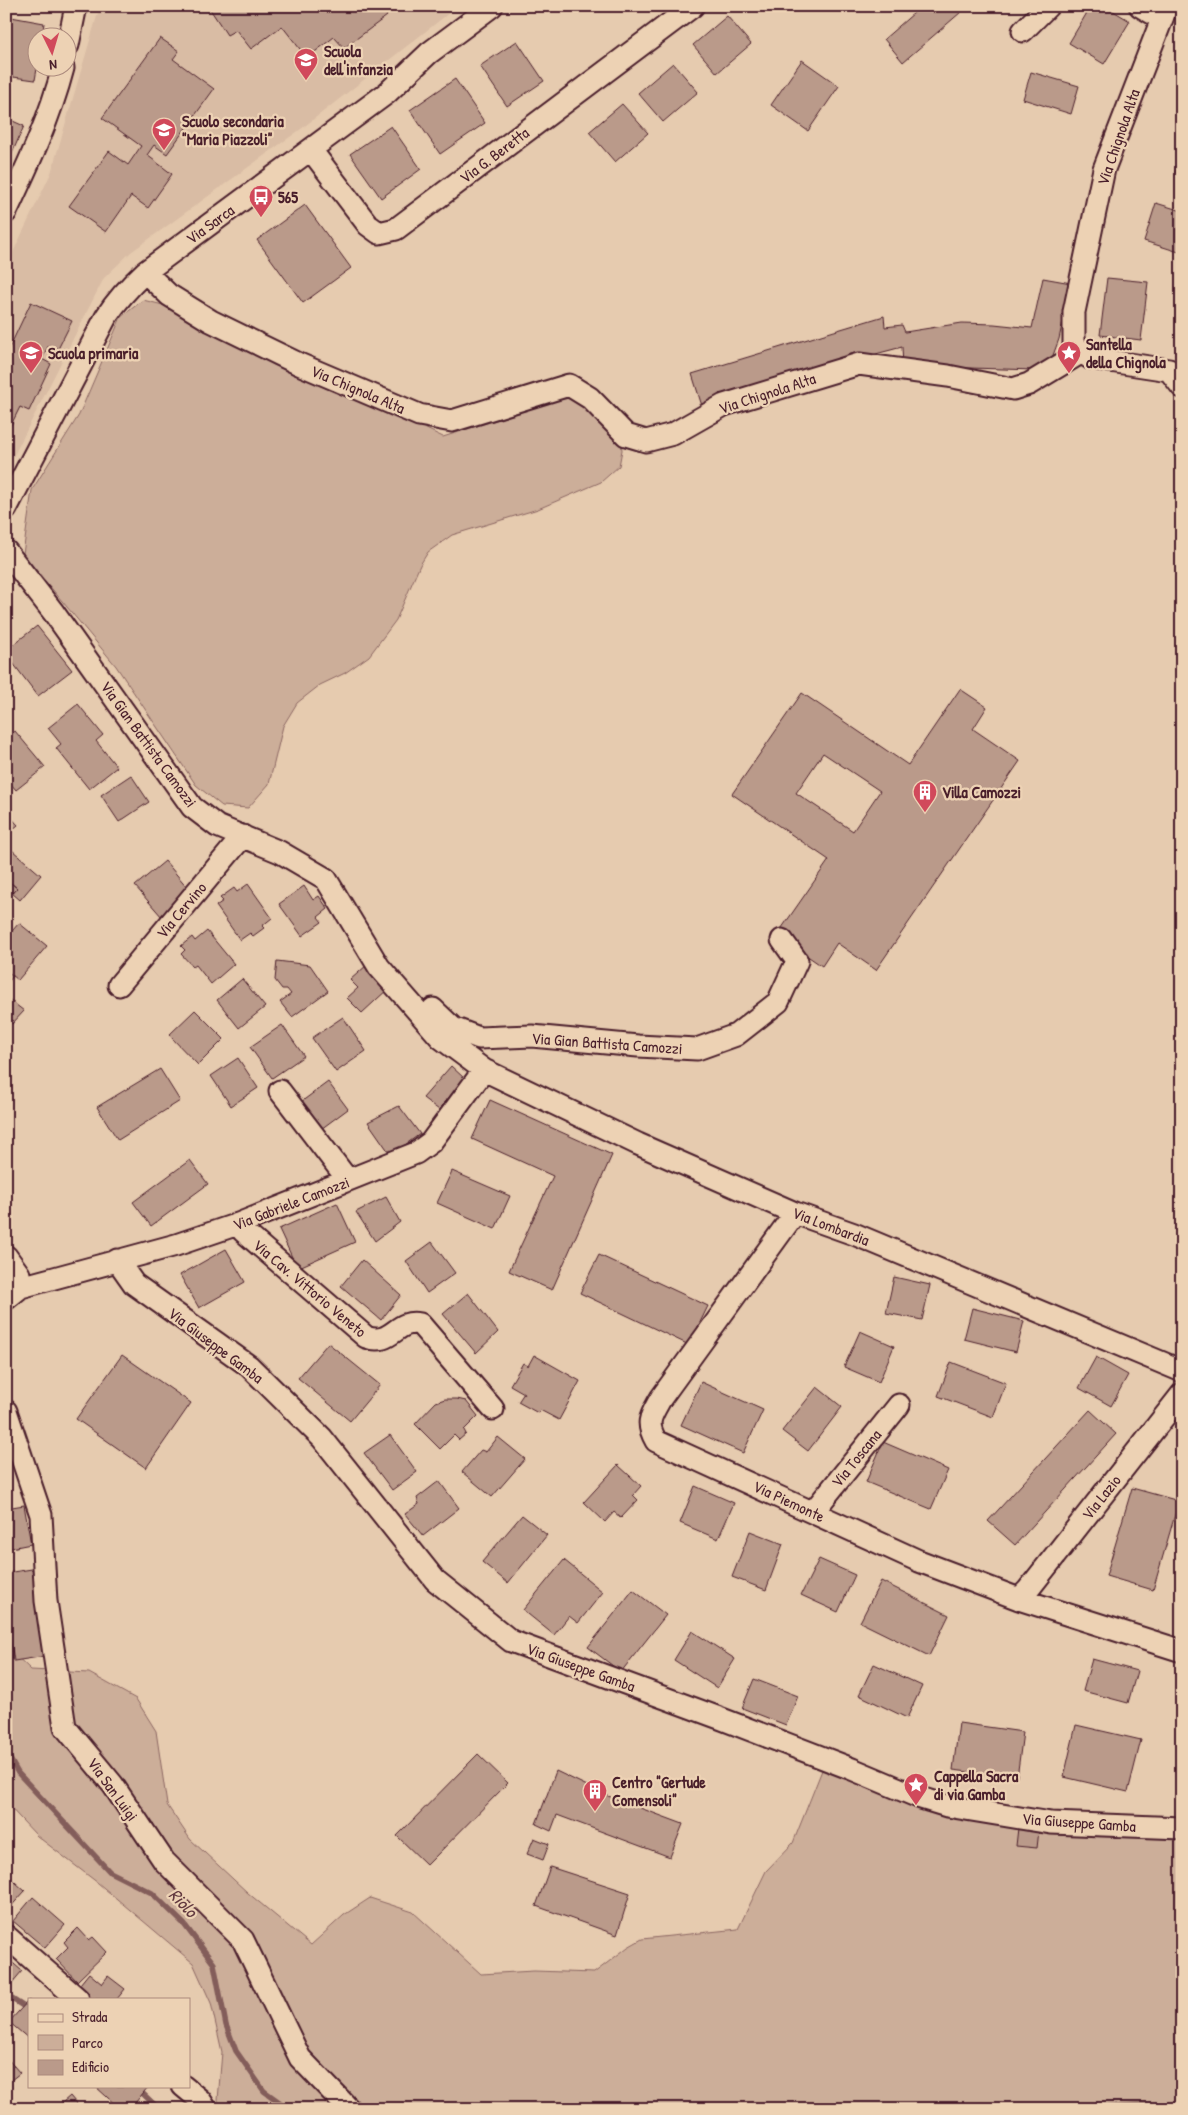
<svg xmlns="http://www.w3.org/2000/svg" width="1188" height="2115" font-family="'Patrick Hand',sans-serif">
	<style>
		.built { fill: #d9bca4 }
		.green { fill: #ccae99; stroke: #8b6662 }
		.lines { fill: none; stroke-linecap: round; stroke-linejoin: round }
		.stream { stroke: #835d5a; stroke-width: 5.5 }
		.building { fill: #ba9a8a; stroke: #4a1f2b; fill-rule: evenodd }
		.minor-casing { stroke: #4a1f2b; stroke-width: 25 }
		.minor { stroke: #edd2b4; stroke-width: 21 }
		.labels { text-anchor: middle; stroke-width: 4.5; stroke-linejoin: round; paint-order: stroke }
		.poi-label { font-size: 16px; font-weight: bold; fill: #4a1f2b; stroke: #edd2b4; text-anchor: start }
		.street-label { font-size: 16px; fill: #4a1f2b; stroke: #edd2b4 }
		.water-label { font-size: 18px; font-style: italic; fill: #62393f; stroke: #edd2b4 }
	</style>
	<rect width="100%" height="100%" fill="#e6cbaf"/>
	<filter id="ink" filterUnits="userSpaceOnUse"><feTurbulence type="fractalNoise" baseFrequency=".02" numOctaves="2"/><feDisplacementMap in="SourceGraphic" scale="10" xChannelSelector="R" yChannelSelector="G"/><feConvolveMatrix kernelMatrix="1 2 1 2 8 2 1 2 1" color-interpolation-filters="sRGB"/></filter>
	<g filter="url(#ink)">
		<path class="built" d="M100,6H458L301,129L131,252L104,278L6,471V267L51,173Z"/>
		<path class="green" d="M143,300L175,308L274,365L335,392L418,425L443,437L561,399L575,398L620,432L622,450L619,466L601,482L538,509L452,535L428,552L420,565L396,620L369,656L345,673L320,685L297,703L283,726L269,784L248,808L222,806L196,785L116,666L23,554L32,490L79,415L121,317Z
			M6,1646L31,1670L89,1673L136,1699L156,1731L167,1805L190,1839L248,1893L311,1945L344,1915L370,1898L413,1912L481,1974L534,1971L594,1973L628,1947L642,1939L738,1929L766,1871L793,1843L824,1765L853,1781L885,1790L941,1815L1008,1824L1182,1837V2109H221L218,2100L222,2052L211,2003L193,1963L98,1883L37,1836L6,1803Z"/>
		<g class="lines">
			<path class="stream" d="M6,1752L18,1773L110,1872L152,1893L184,1924L214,1964L226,2025L236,2051L264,2091L289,2109
				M6,1995L29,2010
				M139,2090L159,2109
				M973,2109L980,2105L996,2109
				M1080,2109L1182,2104"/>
		</g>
		<path class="building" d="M208,6H381L387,16L344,48L334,37L307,58L282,26L251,49L236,30L227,35Z
			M922,6H968L903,62L884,39Z
			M1091,6H1105L1130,21L1104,64L1069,43Z
			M727,16L751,44L717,73L693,45Z
			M11,17L44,23L42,38H38V63L35,80L6,76V45Z
			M160,38L179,51L173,59L214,89L167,154L154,145L147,155L172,174L148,208L131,196L106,232L69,206L109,151L128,165L141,146L102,118Z
			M517,41L544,81L507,106L480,66Z
			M802,60L839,86L808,131L771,105Z
			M673,63L698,92L663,122L638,93Z
			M1031,72L1079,86L1071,114L1023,99Z
			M455,79L485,123L440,154L410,110Z
			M622,104L648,133L615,162L589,132Z
			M6,118L24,126L6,167Z
			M391,126L421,169L381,198L350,154Z
			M1182,155V175L1175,172Z
			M1156,203L1182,211V253L1144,241Z
			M305,205L351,268L303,303L257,240Z
			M1043,278L1071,283L1059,339L1052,358L1036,370L903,366L902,347L729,393L702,406L692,374L884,316L885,327L902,325L905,332L962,323L994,324L1032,328Z
			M1107,278L1148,282L1141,340L1100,335Z
			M31,302L72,321L58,349L49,345L42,359L51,364L29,411L20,407L6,435V355Z
			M37,626L72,670L38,696L6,654V650Z
			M960,689L987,707L973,729L1020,761L876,970L837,943L822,966L777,935L829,860L732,794L802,693L908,765ZM823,753L880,791L853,831L796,793Z
			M78,704L103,735L96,741L117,767L89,789L56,748L61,744L48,728Z
			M15,731L45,767L16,790L6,778V738Z
			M131,775L149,802L119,822L101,795Z
			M6,812L18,825L6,835Z
			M12,850L41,875L20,900L12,893L17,888L6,879V856Z
			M165,861L188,888L177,897L181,901L162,917L135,886Z
			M6,879L17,888L6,900Z
			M248,884L272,918L262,926L264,928L253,936L250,933L240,940L216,906L223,901L220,898L234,888L237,892Z
			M304,886L313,900L319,896L328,909L318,917L322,922L302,936L279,904Z
			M19,923L47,946L18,980L6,970V938Z
			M207,931L234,964L211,984L196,965L193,967L181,954L185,950L181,946L192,937L195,941Z
			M277,961L310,965L328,991L292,1017L280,1002L291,994L287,989H282L275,980Z
			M367,965L389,988L362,1013L347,998L358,988L350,980Z
			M6,970L13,976L6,985Z
			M242,979L265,1007L239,1028L217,1000Z
			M6,997L24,1011L12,1024L6,1020Z
			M195,1010L224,1039L198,1065L169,1035Z
			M343,1017L366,1051L336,1072L312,1038Z
			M282,1025L304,1056L272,1078L250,1047Z
			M238,1058L258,1088L231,1106L211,1076Z
			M451,1066L464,1078L439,1110L423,1098Z
			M160,1069L180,1101L118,1140L97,1107Z
			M328,1082L348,1109L321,1129L301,1102Z
			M490,1100L612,1155L552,1290L509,1271L553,1176L472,1139Z
			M399,1106L420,1134L391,1155L368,1122Z
			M190,1160L208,1184L151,1226L133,1202Z
			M452,1171L510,1196L495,1229L437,1203Z
			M386,1197L400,1222L375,1241L356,1212Z
			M337,1203L355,1242L297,1268L279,1229Z
			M432,1242L455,1273L427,1293L406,1261Z
			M226,1249L245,1282L199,1308L180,1275Z
			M599,1255L708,1306L689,1345L580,1293Z
			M362,1260L401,1295L381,1320L341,1286Z
			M894,1277L930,1285L922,1320L886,1313Z
			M468,1293L498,1332L476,1353L443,1314Z
			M972,1308L1024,1321L1016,1352L964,1339Z
			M860,1331L894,1346L879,1382L844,1367Z
			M328,1343L380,1385L350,1421L298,1378Z
			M122,1355L191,1403L146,1468L76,1419Z
			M534,1355L580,1381L559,1420L540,1410L538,1413L518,1402L524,1393L510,1385L523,1363L528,1366Z
			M1096,1357L1128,1375L1111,1406L1079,1388Z
			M951,1362L1006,1383L993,1417L938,1396Z
			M701,1382L763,1410L743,1453L681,1425Z
			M817,1387L842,1407L808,1451L782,1431Z
			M445,1399H457L466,1401L478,1416L464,1430L466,1434L459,1440L454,1435L440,1449L415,1424L436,1402Z
			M1090,1410L1116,1434L1015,1545L988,1521Z
			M390,1435L417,1472L392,1490L364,1453Z
			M498,1437L525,1459L492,1497L462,1472L481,1450L486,1452Z
			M883,1442L948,1470L931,1509L866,1482Z
			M618,1465L641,1486L633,1495L638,1500L621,1518L614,1512L605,1522L584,1502Z
			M439,1481L459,1508L423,1536L405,1514L419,1504L417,1498Z
			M695,1486L734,1503L718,1539L680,1523Z
			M1132,1488L1179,1501L1153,1590L1106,1576Z
			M24,1505L31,1544L6,1549V1508Z
			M522,1515L547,1535L508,1583L482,1562Z
			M750,1531L783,1544L766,1590L732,1577Z
			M819,1559L855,1575L838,1612L801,1595Z
			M564,1560L603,1592L578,1623L569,1616L554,1635L523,1610Z
			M32,1569L46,1656L14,1661L6,1612V1573Z
			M881,1581L949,1615L929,1656L860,1622Z
			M633,1590L666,1615L621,1672L588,1647Z
			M692,1631L735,1659L717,1688L674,1660Z
			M1092,1659L1137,1671L1128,1703L1083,1691Z
			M874,1664L922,1686L907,1718L859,1695Z
			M754,1679L798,1696L786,1725L742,1708Z
			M959,1723L1023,1732L1017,1778L953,1770Z
			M1076,1725L1141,1740L1128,1792L1064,1777Z
			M478,1754L508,1783L427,1865L397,1836Z
			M1182,1766V1788L1177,1786Z
			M556,1771L608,1796L683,1824L670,1857L557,1815L551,1831L536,1824Z
			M1018,1828L1039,1830L1037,1848L1016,1846Z
			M534,1838L549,1844L543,1860L527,1854Z
			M550,1867L630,1893L617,1935L536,1906Z
			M6,1874L25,1891L6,1912Z
			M33,1897L65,1925L45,1948L13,1921Z
			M78,1928L89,1940L93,1937L107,1952L77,1981L56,1959L68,1947L64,1942Z
			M6,1957L22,1971L6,1990Z
			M89,1973L102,1984L108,1976L125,1989L117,1999H89L76,1989Z
			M29,2000V2039L9,2022Z
			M6,2057L20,2073L6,2084Z
			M95,2086H147L148,2087L131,2108L125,2103L119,2108Z
			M70,2096L81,2109H55Z"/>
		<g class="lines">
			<defs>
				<path id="minor" d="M1140,6L1162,19
					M1167,6L1104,169L1074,312V345L1090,358L1169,370L1182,387
					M1023,31L1048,6
					M68,45L76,6
					M311,150L368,225L379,233L396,229L693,6
					M6,212C28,165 50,118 63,68
					M145,272L169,295L211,321L299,364L419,415L452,421L569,385L590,398L626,435L646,441L673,434L724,405L859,364L948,376L1013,389L1029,384L1082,352
					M6,509L106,317C117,300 130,286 145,272L387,93L429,53L492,6
					M6,551L54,613L192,807L217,826L280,852L326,879L379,967L441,1038L484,1070L638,1144L795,1213L854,1234L1182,1371
					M119,985L243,836
					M433,1009L453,1028L479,1038L532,1036L638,1046L697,1049L736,1035L778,1002L797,961L782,940
					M280,1091L348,1180
					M795,1213L661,1398C651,1416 645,1422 656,1441L919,1561L1019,1599L1182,1651
					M238,1224L243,1231L366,1337C392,1347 396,1318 420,1324L493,1409
					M6,1256L19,1274L21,1287L176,1245L238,1224L416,1153L431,1142L484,1070
					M117,1260L134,1284L249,1366L322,1438L435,1580L511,1641L722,1719L852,1769L921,1798L947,1806L1051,1823L1182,1828
					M6,1299L21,1287
					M6,1411L41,1515L46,1601L65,1727L113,1785L164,1861L243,1940L300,2058L349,2109
					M813,1512L899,1405
					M1019,1599L1028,1590L1182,1394
					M6,1936L78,1999
					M183,2086L200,2100L206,2109"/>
			</defs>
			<use href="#minor" class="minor-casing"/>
			<use href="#minor" class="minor"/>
		</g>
	</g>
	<defs>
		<symbol id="school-pin" viewBox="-11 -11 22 30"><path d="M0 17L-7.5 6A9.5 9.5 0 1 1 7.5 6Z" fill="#d1495b" stroke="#edd2b4"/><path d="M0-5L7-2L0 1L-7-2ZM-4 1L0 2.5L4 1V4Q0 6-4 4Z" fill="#fff"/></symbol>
		<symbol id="bus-pin" viewBox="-11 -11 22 30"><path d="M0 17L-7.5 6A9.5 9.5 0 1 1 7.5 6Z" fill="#d1495b" stroke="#edd2b4"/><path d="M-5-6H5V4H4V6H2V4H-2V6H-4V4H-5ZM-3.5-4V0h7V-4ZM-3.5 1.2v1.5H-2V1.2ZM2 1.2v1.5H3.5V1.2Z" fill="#fff"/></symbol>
		<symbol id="sight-pin" viewBox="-11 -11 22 30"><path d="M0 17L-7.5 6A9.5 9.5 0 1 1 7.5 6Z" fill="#d1495b" stroke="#edd2b4"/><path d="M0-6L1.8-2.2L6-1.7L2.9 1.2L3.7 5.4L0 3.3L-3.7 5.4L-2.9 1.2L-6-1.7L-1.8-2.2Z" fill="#fff"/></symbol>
		<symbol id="building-pin" viewBox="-11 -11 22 30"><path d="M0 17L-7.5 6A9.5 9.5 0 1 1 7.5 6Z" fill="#d1495b" stroke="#edd2b4"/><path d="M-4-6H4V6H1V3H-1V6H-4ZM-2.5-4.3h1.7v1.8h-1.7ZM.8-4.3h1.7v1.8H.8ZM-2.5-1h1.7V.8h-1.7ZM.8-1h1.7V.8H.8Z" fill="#fff"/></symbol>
	</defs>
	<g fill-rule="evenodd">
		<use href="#school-pin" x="292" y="46" width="28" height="38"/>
		<use href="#school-pin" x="150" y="116" width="28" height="38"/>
		<use href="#bus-pin" x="247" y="183" width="28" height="38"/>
		<use href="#school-pin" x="17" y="339" width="28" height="38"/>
		<use href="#sight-pin" x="1055" y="339" width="28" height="38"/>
		<use href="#building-pin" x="911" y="778" width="28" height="38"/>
		<use href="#sight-pin" x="902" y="1771" width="28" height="38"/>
		<use href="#building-pin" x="581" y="1777" width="28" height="38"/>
	</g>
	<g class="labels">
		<g class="poi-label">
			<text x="324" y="57">Scuola<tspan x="324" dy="18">dell'infanzia</tspan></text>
			<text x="182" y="127">Scuolo secondaria<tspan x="182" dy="18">"Maria Piazzoli"</tspan></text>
			<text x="278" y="203">565</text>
			<text x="1086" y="350">Santella<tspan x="1086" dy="18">della Chignola</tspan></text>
			<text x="48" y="359">Scuola primaria</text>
			<text x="942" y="798">Villa Camozzi</text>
			<text x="934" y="1782">Cappella Sacra<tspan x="934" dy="18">di via Gamba</tspan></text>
			<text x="612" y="1788">Centro "Gertude<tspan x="612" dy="18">Comensoli"</tspan></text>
		</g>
		<g class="street-label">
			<text transform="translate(1118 137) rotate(-71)" y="6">Via Chignola Alta</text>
			<text transform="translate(494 155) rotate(-37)" y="6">Via G. Beretta</text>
			<text transform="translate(210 224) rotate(-36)" y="6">Via Sarca</text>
			<text transform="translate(358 389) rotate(23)" y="6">Via Chignola Alta</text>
			<text transform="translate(767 393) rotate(-18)" y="6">Via Chignola Alta</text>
			<text transform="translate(149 744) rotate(54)" y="6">Via Gian Battista Camozzi</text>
			<text transform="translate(181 910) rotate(-50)" y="6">Via Cervino</text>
			<text transform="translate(607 1043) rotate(4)" y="6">Via Gian Battista Camozzi</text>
			<text transform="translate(291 1203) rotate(-21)" y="6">Via Gabriele Camozzi</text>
			<text transform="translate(831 1226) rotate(21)" y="6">Via Lombardia</text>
			<text transform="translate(310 1288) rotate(40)" y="6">Via Cav. Vittorio Veneto</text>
			<text transform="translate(216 1345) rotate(37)" y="6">Via Giuseppe Gamba</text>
			<text transform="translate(856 1458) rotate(-51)" y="6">Via Toscana</text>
			<text transform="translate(1101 1497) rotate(-52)" y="6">Via Lazio</text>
			<text transform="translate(789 1501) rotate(25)" y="6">Via Piemonte</text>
			<text transform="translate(581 1667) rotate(20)" y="6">Via Giuseppe Gamba</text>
			<text transform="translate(113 1789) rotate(54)" y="6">Via San Luigi</text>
			<text transform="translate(1079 1822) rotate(4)" y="6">Via Giuseppe Gamba</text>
		</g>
		<g class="water-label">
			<text transform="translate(183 1903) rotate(46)" y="6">Riolo</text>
		</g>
	</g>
	<rect width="1188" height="2115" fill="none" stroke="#edd2b4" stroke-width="25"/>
	<rect x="12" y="12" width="1163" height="2090" fill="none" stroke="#4a1f2b" stroke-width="2" filter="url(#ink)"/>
	<rect x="28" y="1998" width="162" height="90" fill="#edd2b4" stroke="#ac8a7d"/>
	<rect x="38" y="2014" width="25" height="8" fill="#edd2b4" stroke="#ac8a7d"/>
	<text x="72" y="2022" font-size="15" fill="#4a1f2b">Strada</text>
	<rect x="38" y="2035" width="25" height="15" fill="#ccae99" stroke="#ac8a7d"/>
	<text x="72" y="2048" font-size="15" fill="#4a1f2b">Parco</text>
	<rect x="38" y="2060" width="25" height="15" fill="#ba9a8a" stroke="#ac8a7d"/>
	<text x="72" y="2072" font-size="15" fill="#4a1f2b">Edificio</text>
	<g transform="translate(52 52) rotate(175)"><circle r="24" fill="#edd2b4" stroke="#ac8a7d"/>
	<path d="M0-4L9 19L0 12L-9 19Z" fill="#d1495b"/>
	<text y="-8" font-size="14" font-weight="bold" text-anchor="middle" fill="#4a1f2b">N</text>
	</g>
</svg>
